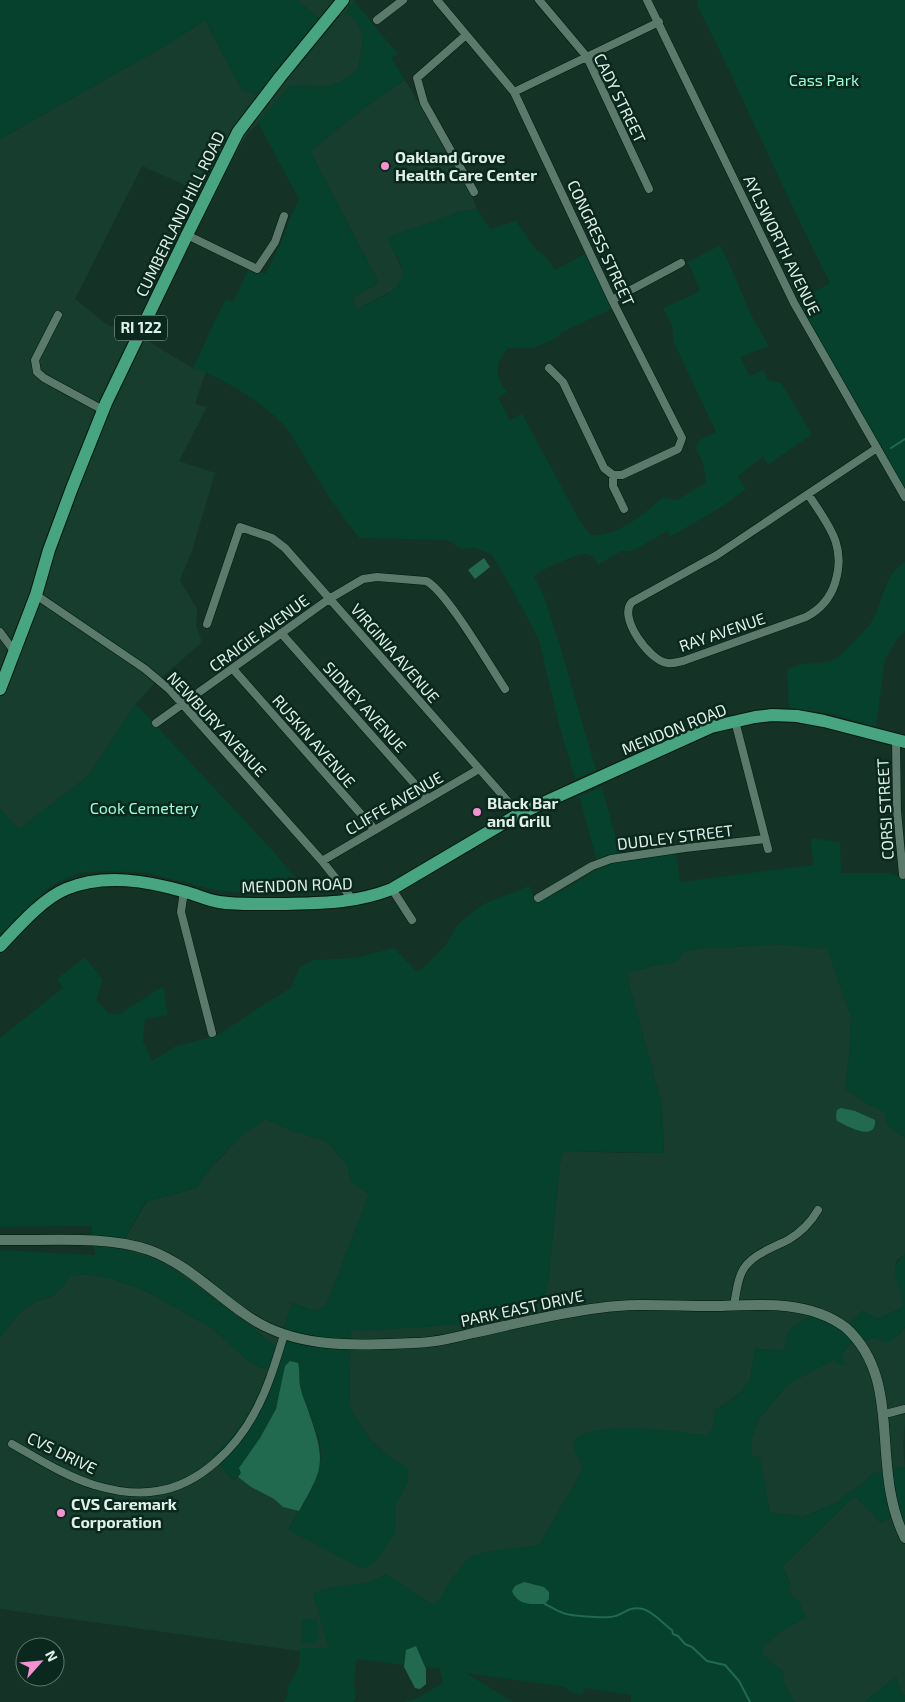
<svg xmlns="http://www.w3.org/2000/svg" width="905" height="1702" font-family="'Exo 2',sans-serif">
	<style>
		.built { fill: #163d2e }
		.green { fill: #06412d; fill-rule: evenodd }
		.water { fill: #216a4f }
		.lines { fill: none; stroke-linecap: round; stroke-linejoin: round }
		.stream { stroke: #216a4f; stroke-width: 2 }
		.minor-casing { stroke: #00190f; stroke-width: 9 }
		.tertiary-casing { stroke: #00190f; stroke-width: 11 }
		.primary-casing { stroke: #00190f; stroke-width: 14 }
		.minor { stroke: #5b7a6c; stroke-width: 8 }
		.tertiary { stroke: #5b7a6c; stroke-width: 10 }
		.primary { stroke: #47a582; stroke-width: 12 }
		.poi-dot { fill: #f690d0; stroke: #0a281d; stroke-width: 2 }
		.labels { text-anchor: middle; stroke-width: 5; stroke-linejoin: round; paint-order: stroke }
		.shield { fill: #0a281d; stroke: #9fb4ab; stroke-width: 1 }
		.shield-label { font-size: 15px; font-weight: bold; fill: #dff0e8 }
		.park-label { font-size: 16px; fill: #96fcd1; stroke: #0a281d }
		.street-label { font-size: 16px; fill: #dff0e8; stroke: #0a281d }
		.poi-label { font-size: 16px; font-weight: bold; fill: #dff0e8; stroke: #0a281d; text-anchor: start }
	</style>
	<rect width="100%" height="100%" fill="#153226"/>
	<path class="built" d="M297,0H355L346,12L355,19L364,35L358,70L342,81L329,87L289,86L259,123L248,133L235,154L214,198L142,166L75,299L106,324L139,336L193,368L206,371L195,404L207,407L179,461L215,473L192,551L180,580L197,609L196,626L202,642L153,685L136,704L88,776L18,830L0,809V139L168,44L205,20L242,90L322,21Z
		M405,80L446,148L473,199L477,209L461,211L390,243L402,269V279L394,290L357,309L352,298L379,283L310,151L364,108Z
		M776,944L827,948L851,1016L849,1056L845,1089L868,1104L884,1111L888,1126L905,1138V1254L897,1260L895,1268L903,1301L902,1308L877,1319L863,1311L861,1312L848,1326L789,1330L784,1351L755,1349L750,1379L748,1383L740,1393L716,1410L713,1428L708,1436L668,1431L606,1429L581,1435L573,1444L583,1469L540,1544L529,1547L446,1590L435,1606L386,1574L372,1582L313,1593L329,1648H300L299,1651L0,1609V1337L22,1310L37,1301L53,1296L65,1284L70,1276L84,1274L112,1279L144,1290L212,1328L252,1364L270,1370L247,1417L231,1440L213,1457L234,1481L238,1477L251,1487L274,1499L283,1507L299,1511L288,1530L396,1531V1504L407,1483L408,1469L385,1453L371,1440L355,1417L349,1405L351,1329L371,1330L438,1326L548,1282L561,1154L566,1151L625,1153H664L662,1105L626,973L666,963L676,962L683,952L716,946L720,948Z
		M265,1119L293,1131L326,1141L347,1164L351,1182L369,1194L326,1306L315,1311L292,1303L277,1348L248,1324L171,1268L118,1250L147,1201L197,1188L206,1173L244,1133Z
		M905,1327V1424L903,1446L905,1467L872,1474L860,1486L846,1494L838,1502L803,1517L770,1512L763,1476L752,1455V1437L760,1417L788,1384L830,1361H835L855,1339L898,1336Z
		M852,1498H857L881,1523L892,1517L905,1537V1696L902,1693L896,1677L864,1702H794L784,1682L782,1671L763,1655V1647L778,1633L806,1617L798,1601L791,1595L788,1589L790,1584L783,1566Z"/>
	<path class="green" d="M0,0H297L322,21L258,96L242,90L205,20L168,44L0,139Z
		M697,0H905V497L798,309L806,304L803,298L830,283C783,191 743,96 697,5L698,4Z
		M354,1L398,54L391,58L405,80L364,108L310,151L379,283L352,298L357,309C375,300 408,291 401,266C398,256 390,248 388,237L461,211L477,209L490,229L516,221L536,250L545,256L555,270L588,252L614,308L564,331L555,339L533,348H508C494,364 495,375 507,392L498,398L510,420L522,414L581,523L591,535C618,537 642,515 662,498L677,500L705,483C706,468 702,459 695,447L700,440L716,432L674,343L672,326L663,308L700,291L688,262L720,245L734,274L750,313L769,346L740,357L750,376L763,370L768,380L781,383L812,434L768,465L763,457L738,476L746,489L723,506L670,537L667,531L640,547L631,551H621L598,565L594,557C592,556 589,555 587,554C576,553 543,569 534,576L544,596L562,653L596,770L575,779L559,725L539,640L510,585L491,554L475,548L462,549L447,540L359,538L330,499L288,430C270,407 221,376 193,368L221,308L226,299L233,302L250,266L265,274L280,245L289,221L299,199L258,123L289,86L329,87L342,81L358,70C363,44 370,31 346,12Z
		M905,562V631L896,641L885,659L876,727L832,714L789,708L787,670C803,659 826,667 838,657C846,650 863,633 870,624C884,604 883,574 905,562Z
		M136,704L273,851L309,894H249L215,890L148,873L108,871L78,873L51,886L0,935V809L19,829L88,776Z
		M602,787L622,862L676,852L680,882L813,865L811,838L840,842L841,873H889L905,878V1138L888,1126L884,1111L868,1104L845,1089L849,1056L851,1016L827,949L776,944L720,948L716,946L683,952L676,962L666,963L626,973L662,1105L664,1153L566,1151L561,1154L548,1282L542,1303L455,1325L371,1330L351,1329L349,1405L355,1417L371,1440L385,1453L408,1469L407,1483L396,1504V1531L381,1555L372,1565L361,1568L288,1530L313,1487L321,1457L320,1442L300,1387L299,1367L286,1366L276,1409L241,1473L234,1481L212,1457C243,1429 253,1407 269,1370L252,1364L212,1328L144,1290L112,1279L84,1274L70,1276L65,1284L53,1296L37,1301L22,1310L0,1337V1250L95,1255L91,1226L0,1227V1038L63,988L57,979L85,957L103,980L96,1000L109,1013L120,1014L163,986L168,1015L145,1019L143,1041L152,1061L174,1047L218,1035L263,1005L291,988L299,968L313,960L355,958L394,948L417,972L423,968L446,945L458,924L469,915L484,904L529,886L538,903L568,887L599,868L579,796ZM265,1119L293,1131L326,1141L347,1164L351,1182L369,1194L326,1306L315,1311L292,1303L277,1348L248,1324L171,1268L146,1256L118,1249L146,1201L197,1188C214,1160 238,1137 265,1119Z
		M905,1254V1327L898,1336L887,1343L873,1337L864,1342L855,1339L844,1350L842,1358L845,1363L842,1366L835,1361H831L788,1384L760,1417L752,1437V1455L760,1458L770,1512L803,1517L838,1502L846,1494L860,1486L872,1474L905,1467V1537L892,1517L881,1523L857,1498H852L783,1566L790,1584L788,1589L791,1595L798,1601L806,1617L778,1633L763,1647V1655L782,1671L784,1682L794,1702H631V1695L584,1688L583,1695L572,1692L565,1687L466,1673L513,1702H404L417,1698L443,1683L440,1669L426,1667L416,1646L404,1665L357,1659L354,1682L356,1697L353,1702H284L288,1693L287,1687L294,1676L299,1666L300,1648H329L313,1593L333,1587L372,1582L386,1574L435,1606C445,1590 455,1570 470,1558C482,1549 523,1549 540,1544L583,1469L573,1444L578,1436C613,1421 671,1432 708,1435L713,1428L716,1410C729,1401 743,1394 750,1379L755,1349L784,1351L789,1330L817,1311L848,1326L861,1312L863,1311L877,1319L902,1308C905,1288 883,1271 905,1254Z
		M301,1619H317V1643H301Z
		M896,1677L902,1693L905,1696V1702H864Z"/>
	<path class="water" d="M484,558L490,567L475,579L468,570Z
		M841,1108L855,1111L875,1120C877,1143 847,1126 837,1121L836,1116L837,1110Z
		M290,1361L298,1363C300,1371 299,1379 300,1386C302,1396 307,1406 310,1416C326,1462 323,1469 299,1511L283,1507L274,1499L251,1487L238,1477L241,1473L239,1468L260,1438L276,1409L285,1366Z
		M524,1582L544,1587L549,1592V1599L545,1604C532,1604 518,1606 512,1591L515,1586Z
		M416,1646L426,1669V1684L420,1689L415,1688L404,1667L406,1650Z"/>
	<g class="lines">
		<path class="stream" d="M891,448L905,439
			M545,1604C551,1607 557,1611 563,1613C570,1616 602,1618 610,1617C624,1616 627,1605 643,1609C654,1612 663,1624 672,1630L673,1634L678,1636L685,1644L692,1647L707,1661L725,1665L739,1681L750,1702"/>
		<defs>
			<path id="minor" d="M437,0L514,92L612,300L682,438L678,449L622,475H613L604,468L563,382L549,368
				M539,0L587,57L649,189
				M647,0L794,303L905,497
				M377,20L403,0
				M466,35L417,78L424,103L474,192
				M514,92L659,22
				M187,235L257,269L275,242L284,216
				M612,300L681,263
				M58,315L35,360L37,372L44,378L103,410
				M613,475V486L624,509
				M808,494C828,525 847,545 835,583C830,599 821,609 806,617L683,661C678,662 672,664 667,663C650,661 617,617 632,602L717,555Z
				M808,494L877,448
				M36,595L145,669L170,690L322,861L353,900
				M207,624L240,527L272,538L285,548L519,814
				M0,632L14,651
				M281,633L428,799
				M233,669L375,830
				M735,721L768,849
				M156,723L329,599L363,579L377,577L426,581C445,589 491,668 505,689
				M896,741L897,811L903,875
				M322,861L479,769
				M392,889L412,920
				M184,891L181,912L212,1033
				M538,898L592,866L611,859L685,848L765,839
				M734,1305C736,1295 737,1283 741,1274C748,1256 772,1248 788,1240C800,1233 811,1222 818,1210
				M889,1413L905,1409
				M12,1444C39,1459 65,1476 94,1485C114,1491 136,1495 157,1491C200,1485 237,1447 256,1410C269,1386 276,1360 284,1335"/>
			<path id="tertiary" d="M0,1240C45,1241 107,1235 149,1250C187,1264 214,1293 246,1315C295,1350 356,1345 413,1343C433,1343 454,1338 473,1333C515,1324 557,1313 599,1308C640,1302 681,1307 722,1306C763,1304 810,1301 845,1327C905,1380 869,1466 905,1538"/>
			<path id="primary" d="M0,689L36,595L49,550L72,488L106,403L187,235L238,132L280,77L343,0
				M0,946C18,927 42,899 66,889C104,873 148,881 186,892C197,895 207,900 219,902C238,905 260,904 280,904C321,903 353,904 392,889L519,814L711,727L755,717L772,715L797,716L824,721L905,742"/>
		</defs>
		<use href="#minor" class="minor-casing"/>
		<use href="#tertiary" class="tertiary-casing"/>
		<use href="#primary" class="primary-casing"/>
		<use href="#minor" class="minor"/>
		<use href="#tertiary" class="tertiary"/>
		<use href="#primary" class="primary"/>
	</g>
	<g class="poi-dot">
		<circle cx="385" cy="166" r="5"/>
		<circle cx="477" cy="812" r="5"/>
		<circle cx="61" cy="1513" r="5"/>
	</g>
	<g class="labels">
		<rect class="shield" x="115" y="315.5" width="52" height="25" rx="4"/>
		<g class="shield-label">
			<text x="141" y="333">RI 122</text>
		</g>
		<g class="park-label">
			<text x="824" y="86">Cass Park</text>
			<text x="144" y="814">Cook Cemetery</text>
		</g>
		<g class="street-label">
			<text transform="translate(620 98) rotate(64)" y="6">CADY STREET</text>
			<text transform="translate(180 214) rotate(-64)" y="6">CUMBERLAND HILL ROAD</text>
			<text transform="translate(601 243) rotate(65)" y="6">CONGRESS STREET</text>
			<text transform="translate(782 245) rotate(64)" y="6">AYLSWORTH AVENUE</text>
			<text transform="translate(722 632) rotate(-19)" y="6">RAY AVENUE</text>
			<text transform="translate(259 633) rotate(-36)" y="6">CRAIGIE AVENUE</text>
			<text transform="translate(395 653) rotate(49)" y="6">VIRGINIA AVENUE</text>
			<text transform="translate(365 707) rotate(48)" y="6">SIDNEY AVENUE</text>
			<text transform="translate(217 724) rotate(47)" y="6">NEWBURY AVENUE</text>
			<text transform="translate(674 729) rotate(-22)" y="6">MENDON ROAD</text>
			<text transform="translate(314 741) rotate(49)" y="6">RUSKIN AVENUE</text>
			<text transform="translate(394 803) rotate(-30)" y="6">CLIFFE AVENUE</text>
			<text transform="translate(885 809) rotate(-93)" y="6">CORSI STREET</text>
			<text transform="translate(675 837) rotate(-7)" y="6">DUDLEY STREET</text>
			<text transform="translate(297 885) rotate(-2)" y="6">MENDON ROAD</text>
			<text transform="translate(522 1308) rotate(-12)" y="6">PARK EAST DRIVE</text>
			<text transform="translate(62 1453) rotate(26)" y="6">CVS DRIVE</text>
		</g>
		<g class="poi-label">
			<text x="395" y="163">Oakland Grove<tspan x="395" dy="18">Health Care Center</tspan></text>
			<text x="487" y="809">Black Bar<tspan x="487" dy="18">and Grill</tspan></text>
			<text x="71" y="1510">CVS Caremark<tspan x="71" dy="18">Corporation</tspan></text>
		</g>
	</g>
	<g transform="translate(40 1662) rotate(63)"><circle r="24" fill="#0a281d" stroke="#5f786e"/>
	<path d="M0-4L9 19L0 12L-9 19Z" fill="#f690d0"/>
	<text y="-8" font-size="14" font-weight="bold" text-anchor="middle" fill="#dff0e8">N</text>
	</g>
</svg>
